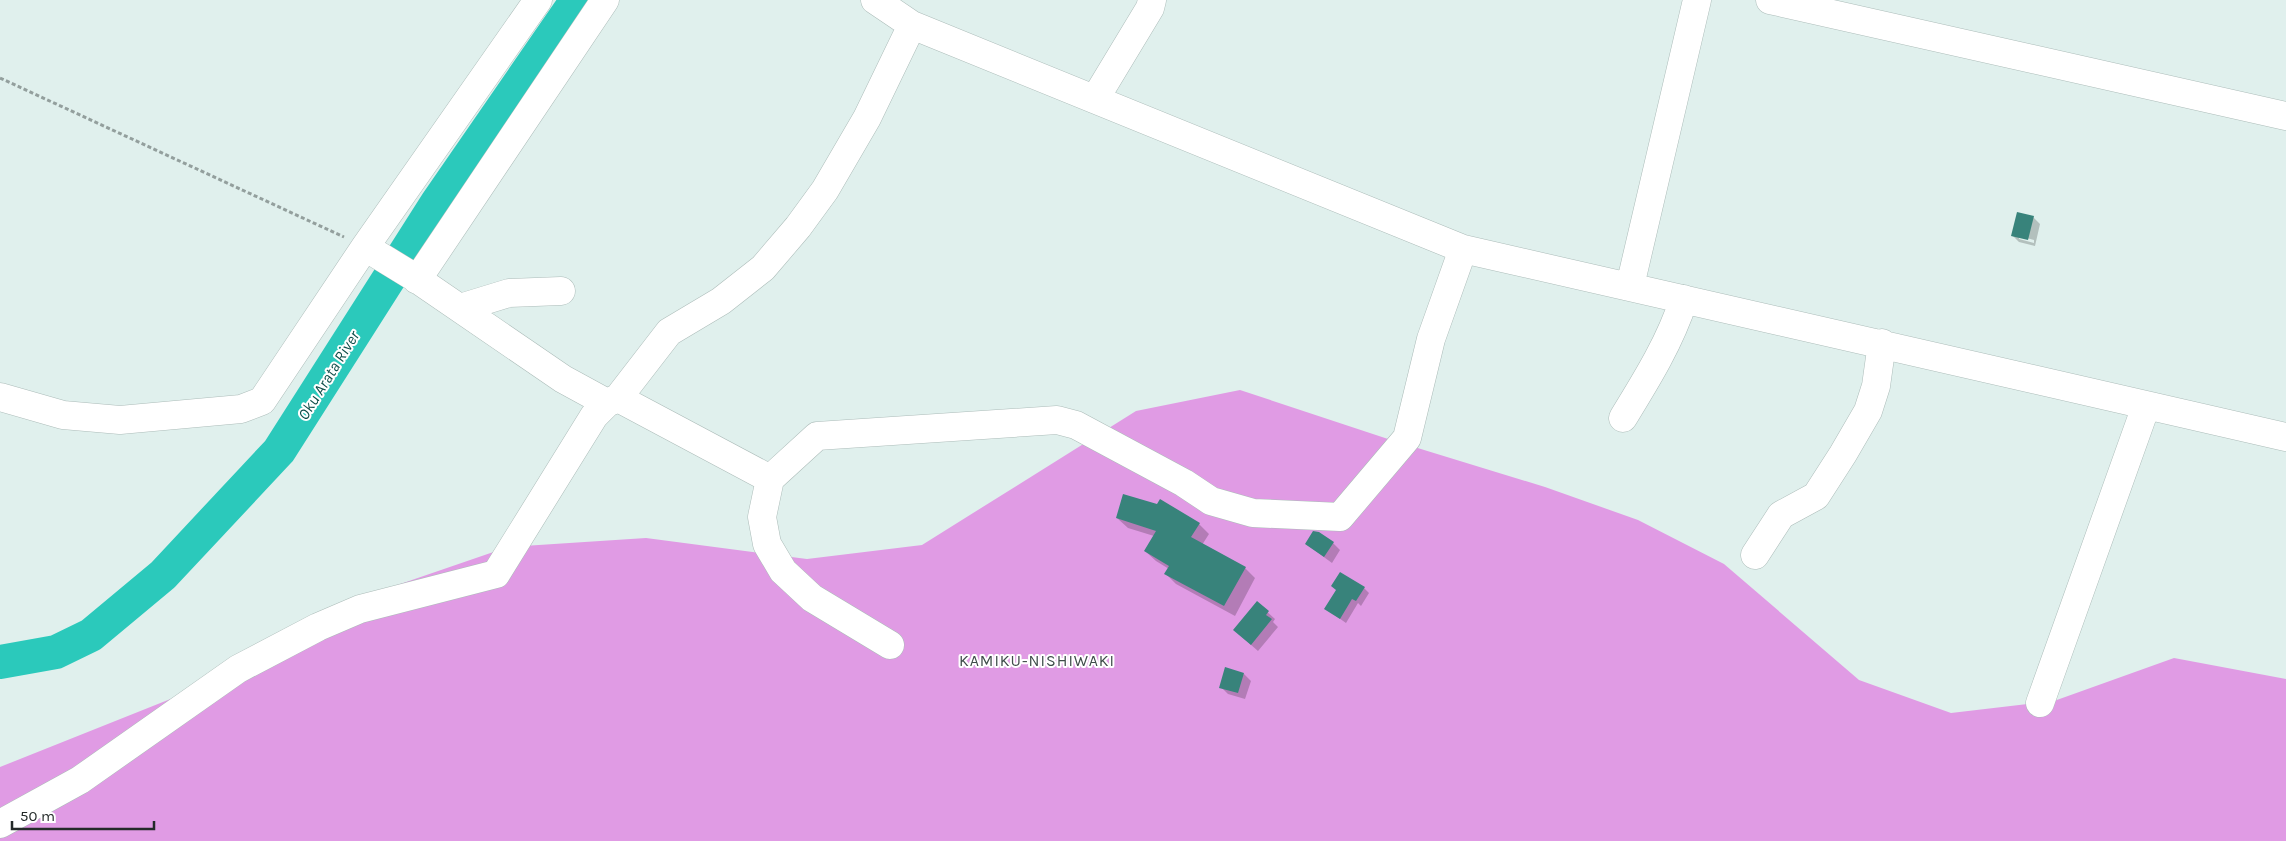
<svg xmlns="http://www.w3.org/2000/svg" width="2286" height="841" font-family="Karla,sans-serif">
	<style>
		.forest { fill: #e09be4 }
		.shadow { fill: #0003; fill-rule: evenodd }
		.lines { fill: none; stroke-linecap: round; stroke-linejoin: round }
		.river { stroke: #2bc9bb; stroke-width: 34 }
		.building { fill: #38837b }
		.minor-casing { stroke: #acbcb9; stroke-width: 29 }
		.path { stroke: #939f9d; stroke-width: 3; stroke-dasharray: 4 2.5; stroke-linecap: butt }
		.minor { stroke: #fff; stroke-width: 28 }
		.labels { text-anchor: middle; stroke-width: 4; stroke-linejoin: round; paint-order: stroke }
		.water-label { font-size: 16px; font-style: italic; fill: #104f4a; stroke: #fff }
		.neighbourhood-label { font-size: 16px; letter-spacing: 1px; fill: #3f4c4a; stroke: #fff }
	</style>
	<rect width="100%" height="100%" fill="#e0f0ed"/>
	<path class="forest" d="M1240,390L1385,438L1545,487L1638,520L1724,564L1859,680L1951,713L2054,701L2174,658L2286,679V841H0V767L193,690L342,604L508,547L646,538L807,559L922,545L1136,411Z"/>
	<path class="shadow" d="M2033,217L2040,224L2035,246L2019,242L2012,235ZM2019,236L2034,240V243L2019,239Z
		M1117,518L1199,524L1209,534L1202,545L1245,568L1255,578L1235,616L1176,584L1166,574L1169,569L1156,561L1145,551L1154,536L1128,528Z
		M1333,543L1340,550L1332,563L1306,544Z
		M1364,588L1369,593L1361,606L1358,603L1346,623L1326,609Z
		M1257,603L1275,619L1273,622L1278,627L1258,651L1242,637Z
		M1244,674L1251,681L1245,699L1228,694L1221,687Z"/>
	<g class="lines">
		<path class="river" d="M0,662L56,652L91,635L163,575L279,451L437,203L577,0"/>
	</g>
	<path class="building" d="M2017,212L2034,216L2028,240L2011,236Z
		M1123,494L1157,504L1160,499L1200,523L1191,537L1246,567L1224,606L1164,574L1169,566L1144,551L1156,531L1116,518Z
		M1313,531L1319,532L1334,542L1324,557L1305,544Z
		M1340,572L1365,587L1356,601L1352,599L1340,619L1324,609L1336,590L1331,586Z
		M1257,601L1269,611L1266,615L1272,619L1251,645L1233,630Z
		M1225,667L1244,673L1238,693L1219,688Z"/>
	<g class="lines">
		<defs>
			<path id="minor" d="M875,0L912,25L1463,249L2286,437
				M1770,0L2286,116
				M1095,99L1150,8L1152,0
				M365,247L414,277L563,379L607,403
				M417,280L605,0
				M1630,286L1697,0
				M460,308L509,293L561,291
				M0,397L63,415L120,420L241,409L262,401L365,247L538,0
				M618,398L770,479
				M1623,418C1647,379 1670,342 1684,299
				M1755,555L1781,515L1816,496L1843,454L1868,411L1876,386L1882,343
				M890,645L812,598L783,571L767,544L762,517L770,479L817,436L1057,420L1076,425L1184,483L1211,501L1253,513L1340,517L1407,438L1431,339L1463,249
				M2040,703L2146,406
				M0,824L80,780L238,669L318,627L360,609L496,574L594,416L607,403L618,398L669,332L721,301L763,268L798,227L825,190L867,118L912,25"/>
		</defs>
		<use href="#minor" class="minor-casing"/>
		<path class="path" d="M0,78L344,237"/>
		<use href="#minor" class="minor"/>
	</g>
	<g class="labels">
		<g class="water-label">
			<text transform="translate(328 375) rotate(-58)" y="6">Oku Arata River</text>
		</g>
		<g class="neighbourhood-label">
			<text x="1037" y="666">KAMIKU-NISHIWAKI</text>
		</g>
	</g>
	<path d="M12 821v8h142v-8" fill="none" stroke="#242a29" stroke-width="2.5"/>
	<text x="20" y="821" font-size="15" fill="#242a29" stroke="#ffffff" stroke-width="4" paint-order="stroke">50 m</text>
</svg>
